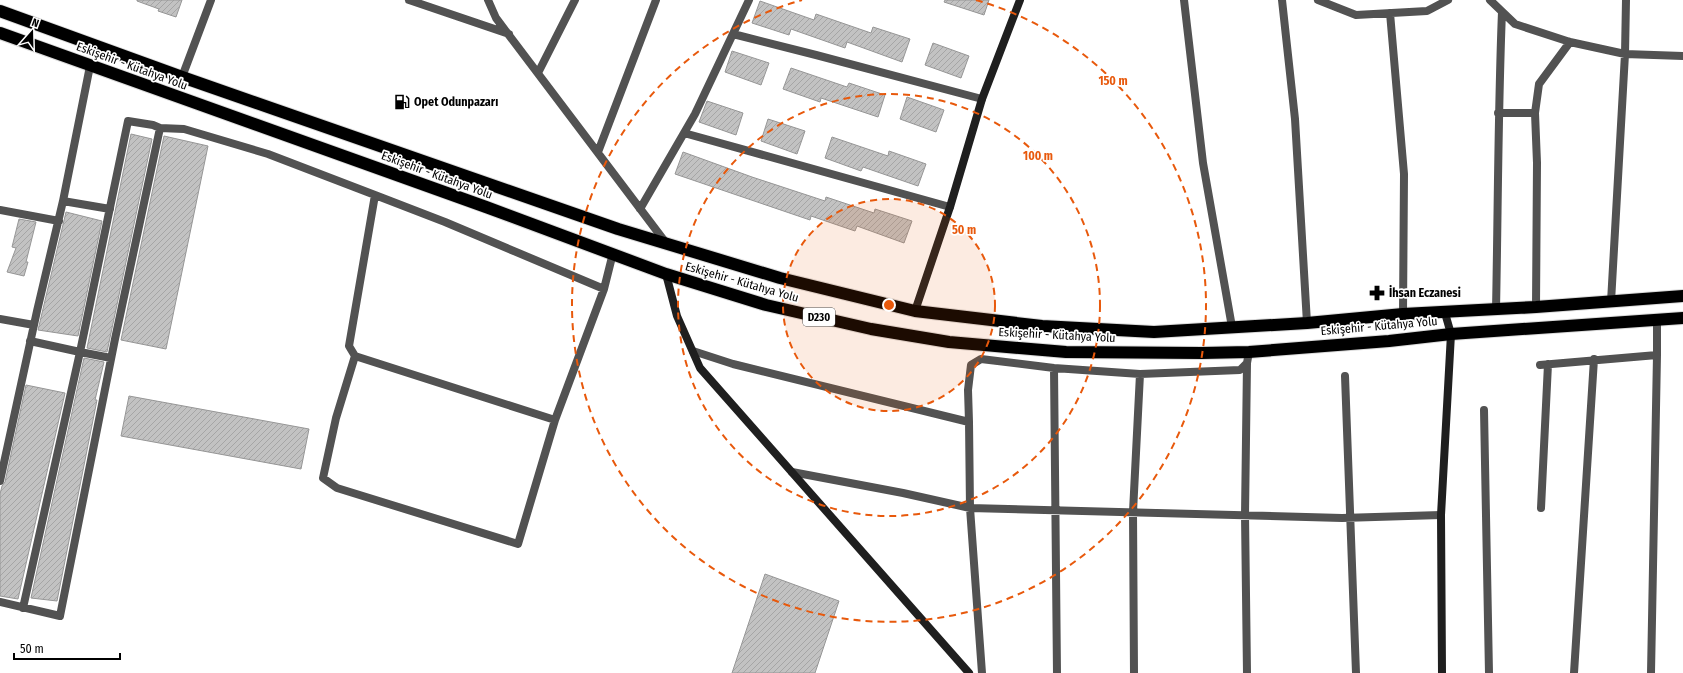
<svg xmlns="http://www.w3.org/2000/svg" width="1683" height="673" font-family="'Fira Sans Condensed',sans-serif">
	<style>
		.building { fill: url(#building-hatch); stroke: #969696 }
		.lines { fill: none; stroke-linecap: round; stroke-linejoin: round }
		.highway-casing { stroke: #dbdbdb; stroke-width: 14 }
		.street { stroke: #525252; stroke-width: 8 }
		.secondary { stroke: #1f1f1f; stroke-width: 8 }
		.highway { stroke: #000; stroke-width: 12 }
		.ring { fill: none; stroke: #e8590c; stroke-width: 2; stroke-dasharray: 7 5 }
		.labels { text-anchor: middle; stroke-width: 3.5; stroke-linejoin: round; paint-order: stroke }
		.shield { fill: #fff; stroke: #4c4c4c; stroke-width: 1 }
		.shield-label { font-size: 11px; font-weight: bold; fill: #000 }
		.street-label { font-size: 12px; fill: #000; stroke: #fff }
		.poi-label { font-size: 12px; font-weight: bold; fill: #000; stroke: #fff; text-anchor: start }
		.centre { fill: #e8590c; stroke: #fff; stroke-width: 2 }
		.ring-label { font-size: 12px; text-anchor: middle; font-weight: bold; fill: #e8590c; stroke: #fff; stroke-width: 3.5; stroke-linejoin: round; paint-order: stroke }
	</style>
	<defs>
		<pattern id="building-hatch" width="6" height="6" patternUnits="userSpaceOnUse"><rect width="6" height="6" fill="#c2c2c2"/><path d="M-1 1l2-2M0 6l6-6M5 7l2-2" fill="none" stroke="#a5a5a5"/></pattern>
	</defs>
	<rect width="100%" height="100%" fill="#fff"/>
	<path class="building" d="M137,0H182L176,17L158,11L159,9L137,1Z
		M945,0H989L984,15L944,2Z
		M760,1L814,20L816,14L871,33L873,27L910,39L902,62L847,42L845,48L791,29L789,35L752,23Z
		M933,43L969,56L961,78L925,65Z
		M732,51L769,63L761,85L725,72Z
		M791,68L847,87L849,83L885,95L878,117L821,98L820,102L783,89Z
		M907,97L944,110L936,132L900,119Z
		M707,101L743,113L736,135L699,122Z
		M768,119L805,131L797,154L761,141Z
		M131,134L152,139L107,352L87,348Z
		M164,136L208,146L166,349L121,340Z
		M832,137L888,156L889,151L926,164L918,186L863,167L861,171L825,158Z
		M683,152L752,177L825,201L826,197L874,213L875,209L912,221L904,243L857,226L855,231L811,216L810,220L675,174Z
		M66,212L102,221L78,336L38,330Z
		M19,219L36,222L26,262H28L24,276L7,272L16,248L12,247Z
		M84,358L104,362L95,400H97L57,601L31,598Z
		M26,385L65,393L18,599L0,596V494L2,486L5,482Z
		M129,396L309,429L301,469L121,436Z
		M765,574L839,601L815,673H732Z"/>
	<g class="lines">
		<defs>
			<path id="highway" d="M0,11L182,77L618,229L780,278L915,311L1042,326L1154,332L1307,323L1403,314L1536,307L1683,296
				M0,33L486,207L666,274L766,305L871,329L949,342L1066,352L1202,353L1249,352L1389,341L1451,334L1683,318"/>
		</defs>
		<use href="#highway" class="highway-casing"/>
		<path class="street" d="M409,0L509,34
			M488,0L496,18L666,243
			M1184,0L1203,163L1232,327
			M1282,0L1295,119L1307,323
			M1318,0L1356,15L1427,11L1448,0
			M1490,0L1515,24L1570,42L1625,54L1683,56
			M1390,13L1404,174L1403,314
			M733,34L816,55L982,99
			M538,73L575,0
			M182,77L211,0
			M1498,113H1535L1537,163L1536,307
			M1535,113L1539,84L1570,42
			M160,128L184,129L268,154L375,195L349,346L355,356L555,420
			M684,133L950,207
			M598,152L656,0
			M375,195L445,222L604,289
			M63,201L110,209
			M640,209L695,114L749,0
			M0,210L59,221
			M1611,302L1625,54L1626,0
			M1496,310C1498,210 1498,111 1502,12
			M0,319L34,325
			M693,351L733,364L969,422L970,508L982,673
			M355,356L336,418L323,478L337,488L518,544L555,420L604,289L613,253
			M1540,365L1657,355V321
			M1054,368L1057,673
			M1345,376L1356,673
			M1484,410L1489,673
			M969,422L968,390L971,365L981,359L1054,368L1140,374L1240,370L1247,363L1249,352
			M792,472L903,493L970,508L1342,518L1441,515
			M0,481L37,311L63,201L90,66
			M1541,508L1548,364
			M0,602L60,616L115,339L160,128L153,125L128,121L80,352L111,358
			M23,608L80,352L30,341
			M1134,673L1133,512L1140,374
			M1247,673L1245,515L1247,363
			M1574,673L1594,359
			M1651,673L1657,355"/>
		<path class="secondary" d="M666,274L677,316L700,368L969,673
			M915,311L950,207L982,99L1020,0
			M1442,673L1441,515L1451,334L1445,313"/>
		<use href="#highway" class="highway"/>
	</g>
	<circle cx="889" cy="305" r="106" fill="#e8590c" fill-opacity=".12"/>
	<g class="ring">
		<circle cx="889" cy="305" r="106"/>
		<circle cx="889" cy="305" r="211"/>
		<path d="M976 0A317 317 0 1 1 802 0"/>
	</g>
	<defs>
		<symbol id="fuel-bare" viewBox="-9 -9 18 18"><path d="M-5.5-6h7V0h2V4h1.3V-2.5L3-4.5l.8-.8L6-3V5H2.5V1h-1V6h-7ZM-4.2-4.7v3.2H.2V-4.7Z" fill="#000" stroke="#fff" stroke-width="2.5" paint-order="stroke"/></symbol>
		<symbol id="pharmacy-bare" viewBox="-9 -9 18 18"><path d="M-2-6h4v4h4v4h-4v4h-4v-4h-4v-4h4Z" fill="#000" stroke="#fff" stroke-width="2.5" paint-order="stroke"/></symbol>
	</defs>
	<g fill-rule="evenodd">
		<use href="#fuel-bare" x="391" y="91" width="22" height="22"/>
		<use href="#pharmacy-bare" x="1366" y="282" width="22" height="22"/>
	</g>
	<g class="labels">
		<rect class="shield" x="803" y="308" width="32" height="18" rx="3"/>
		<g class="shield-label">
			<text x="819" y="321">D230</text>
		</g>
		<g class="street-label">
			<text transform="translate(132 66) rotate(20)" y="4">Eskişehir - Kütahya Yolu</text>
			<text transform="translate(437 175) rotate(20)" y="4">Eskişehir - Kütahya Yolu</text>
			<text transform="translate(742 282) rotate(16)" y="4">Eskişehir - Kütahya Yolu</text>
			<text transform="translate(1379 326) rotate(-5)" y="4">Eskişehir - Kütahya Yolu</text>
			<text transform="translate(1057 335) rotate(3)" y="4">Eskişehir - Kütahya Yolu</text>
		</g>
		<g class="poi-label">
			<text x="414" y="106">Opet Odunpazarı</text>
			<text x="1389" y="297">İhsan Eczanesi</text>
		</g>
	</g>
	<circle cx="889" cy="305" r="6" class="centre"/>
	<g class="ring-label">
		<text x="1113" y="85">150 m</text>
		<text x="1038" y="160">100 m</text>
		<text x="964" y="234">50 m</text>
	</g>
	<g transform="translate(32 32) rotate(20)" stroke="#ffffff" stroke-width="3" paint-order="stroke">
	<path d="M0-3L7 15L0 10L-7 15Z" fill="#000000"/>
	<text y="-6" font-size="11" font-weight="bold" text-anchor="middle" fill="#000000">N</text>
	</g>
	<path d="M14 653v6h106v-6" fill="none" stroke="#000000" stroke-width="2"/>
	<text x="20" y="653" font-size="12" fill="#000000" stroke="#ffffff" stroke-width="3" paint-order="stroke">50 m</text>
</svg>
